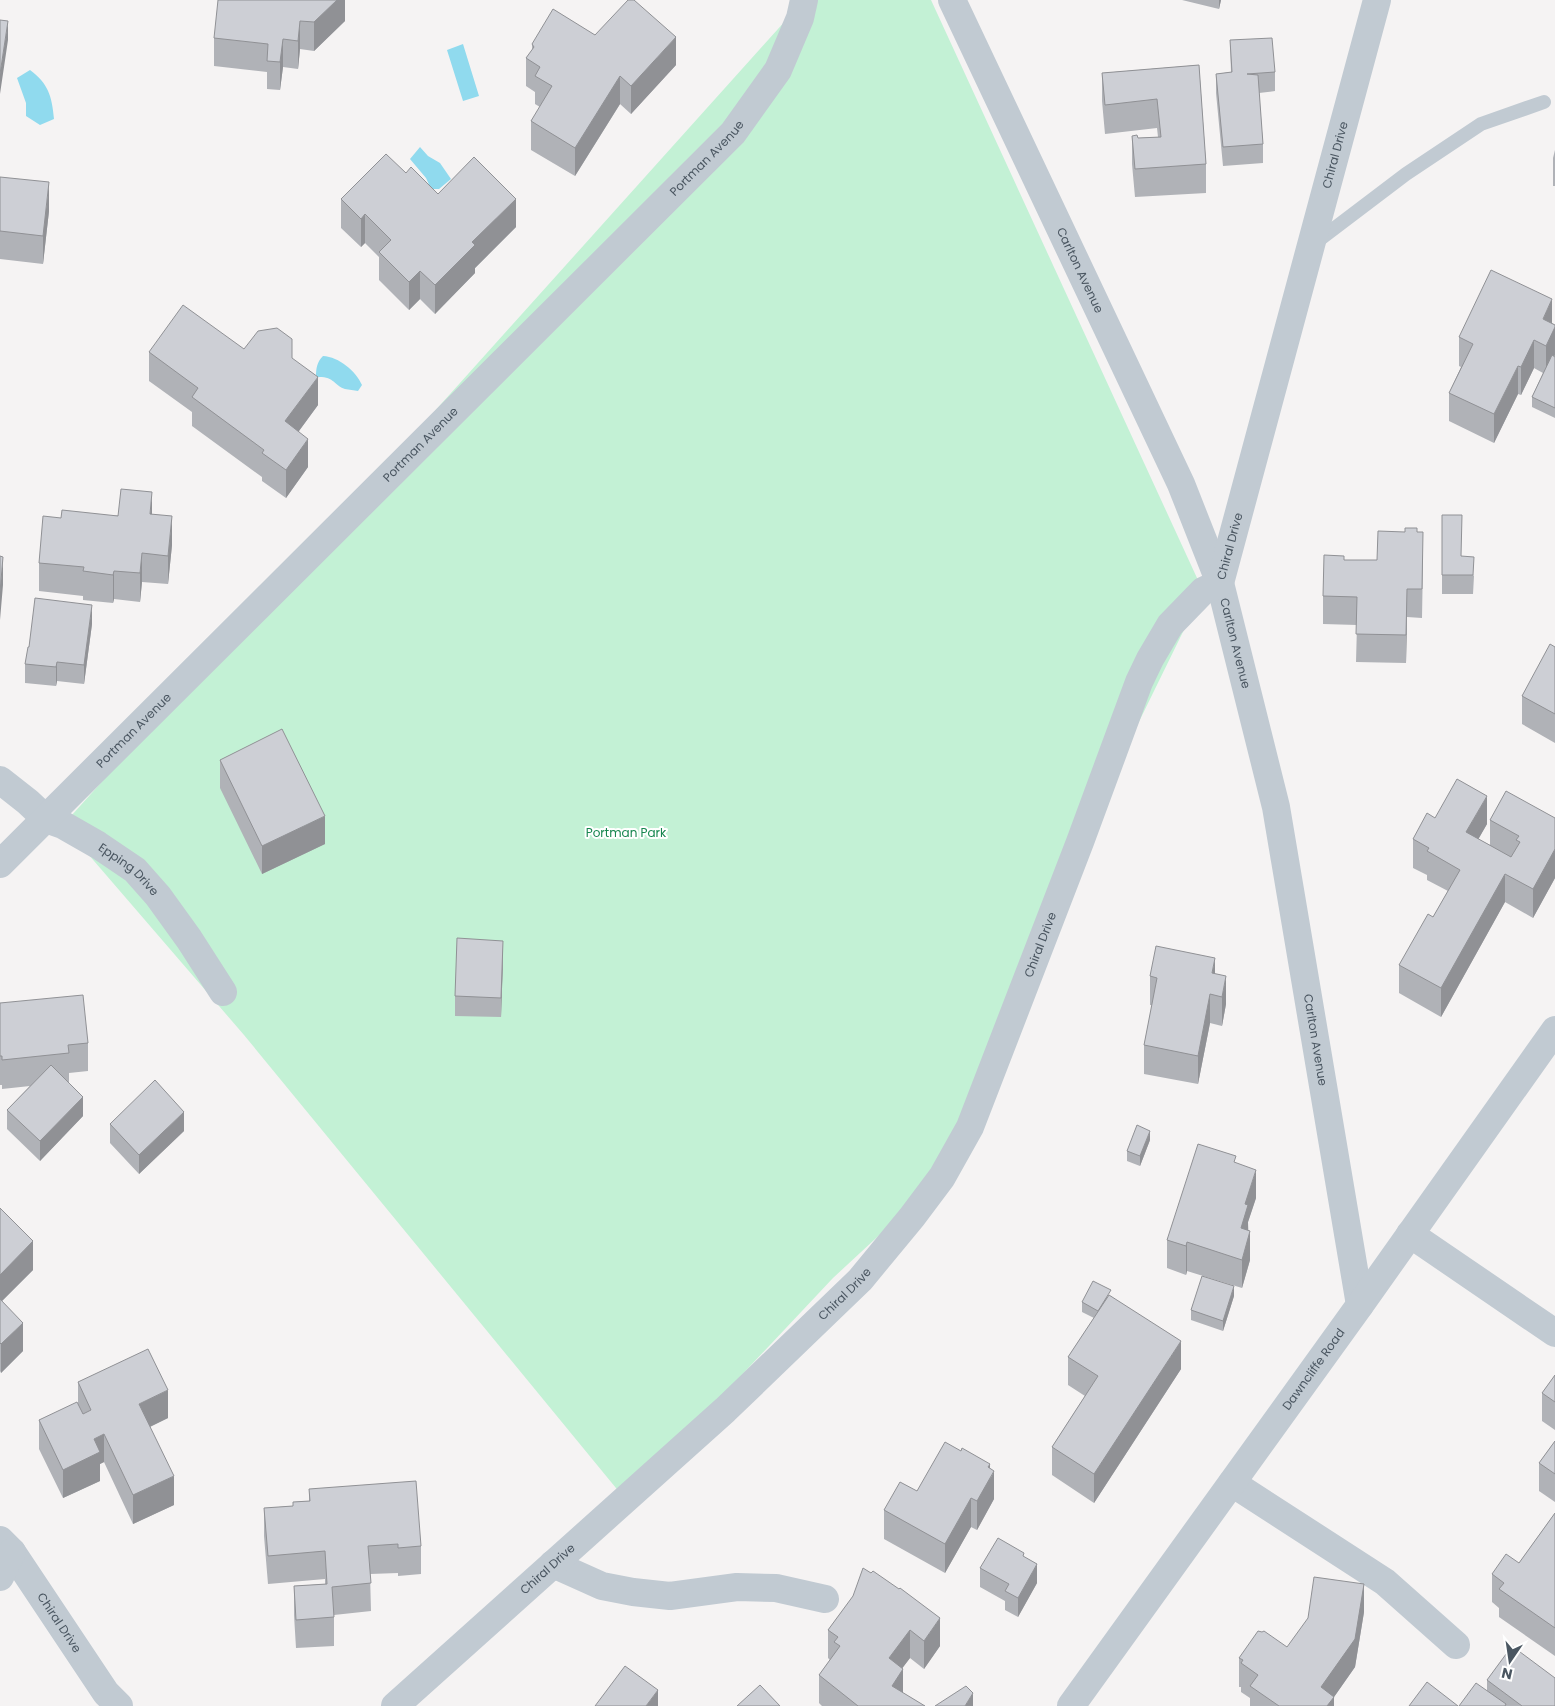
<svg xmlns="http://www.w3.org/2000/svg" width="1555" height="1706" font-family="Poppins,sans-serif">
	<style>
		.green { fill: #c3f1d5 }
		.water { fill: #90daee }
		.lines { fill: none; stroke-linecap: round; stroke-linejoin: round }
		.service { stroke: #c1cad2; stroke-width: 14 }
		.minor { stroke: #c1cad2; stroke-width: 28 }
		.wall { fill: #b0b2b7 }
		.shaded-wall { fill: #909195 }
		.building { fill: #cdcfd5; stroke: #909195 }
		.labels { text-anchor: middle; stroke-width: 4; stroke-linejoin: round; paint-order: stroke }
		.street-label { font-size: 12px; fill: #4a5661; stroke: #fff }
		.park-label { font-size: 12px; fill: #17864f; stroke: #fff }
	</style>
	<rect width="100%" height="100%" fill="#f5f3f3"/>
	<path class="green" d="M804,0H931L1203,591L1080,842L942,1177L833,1278L625,1499L244,1035L63,825Z"/>
	<path class="water" d="M463,44L479,96L463,101L447,50Z
		M30,70C48,83 52,96 54,119L40,125L26,116V103L17,78Z
		M420,147L428,156L440,163L451,179L439,189H431L426,178L410,159Z
		M323,356C339,357 356,371 362,385L358,391C354,390 349,390 345,389C333,385 335,376 316,377C316,368 317,362 323,356Z"/>
	<g class="lines">
		<path class="service" d="M1315,243L1406,174L1481,124L1544,102"/>
		<g class="minor">
			<path id="s1" d="M952,0L1181,484L1220,583L1276,807L1360,1305"/>
			<path id="s2" d="M0,780L28,802L46,819L63,825L98,845L135,870L158,896L189,939L223,992"/>
			<path id="s3" d="M0,864L733,133L778,70L800,18L804,0"/>
			<path d="M1410,1234L1555,1333"/>
			<path d="M1232,1483L1385,1582L1456,1645"/>
			<path id="s4" d="M0,1540L12,1552L106,1693L119,1706"/>
			<path d="M553,1564L602,1586L633,1592L670,1596L737,1587L776,1588L825,1599"/>
			<path d="M0,1577L12,1552"/>
			<path id="s5" d="M395,1706L725,1410L860,1280L912,1217L942,1177L970,1127L1080,842L1139,682L1150,659L1170,625L1203,591L1220,583L1377,0"/>
			<path id="s6" d="M1071,1706L1360,1305L1555,1030"/>
		</g>
	</g>
	<path class="wall" d="M345,0V21L314,51L300,49L298,69L283,67L280,90L267,89V72L214,66V38Z
		M1182,0H1221L1219,9Z
		M595,35L676,65L631,114L620,104L575,176L531,150V121L540,107L535,104V92L526,86V58L532,50V44Z
		M1230,40L1275,72V91L1259,93L1263,144V163L1223,166L1216,93V74L1231,72Z
		M1199,65L1206,164V193L1135,197L1132,164V136L1138,138L1158,137L1157,128L1105,134L1102,101V73Z
		M1555,150V186H1553V158Z
		M406,173L438,194L516,227L475,268V273L435,314L420,299L409,310L379,280V257L365,243L361,247L341,228V199Z
		M0,177L49,211L43,264L0,259Z
		M1552,323L1555,325V355L1554,357H1555V418L1532,407V397L1543,373L1534,368L1521,395L1518,394L1494,443L1449,421V393L1461,367L1459,366V337Z
		M244,349L292,358L318,405L299,431L308,467L286,498L262,481V477L192,426V412L149,381V352Z
		M152,514L172,545L168,584L142,582L140,602L114,599L113,603L83,600V596L39,591V563L61,518Z
		M1442,515L1461,556L1474,576L1473,594H1442Z
		M1405,532H1417L1423,560L1422,618L1407,617L1406,663L1356,662L1357,625L1323,624V596L1344,560H1377Z
		M92,624L84,684L57,681L56,686L25,683V664L29,647Z
		M1555,647V743L1522,724V696Z
		M220,760L325,844L262,874L220,788Z
		M1435,818L1487,824L1478,839L1490,845V820L1555,818V878L1533,918L1505,902L1441,1017L1399,993V965L1433,917L1448,891L1427,880V875L1413,868V839Z
		M503,960L501,1017L455,1016V996Z
		M1215,974L1226,1004L1222,1026L1210,1023L1198,1084L1144,1074V1045L1152,1005H1150V976Z
		M0,1003L88,1043V1071L69,1073V1082H68L83,1116L40,1161L7,1129V1110L30,1086L2,1089V1085H0Z
		M110,1124L184,1131L139,1174L110,1143Z
		M1150,1140L1140,1166L1127,1161V1151Z
		M1236,1163L1256,1198L1248,1222L1250,1260L1242,1288L1187,1271L1186,1275L1167,1268V1240Z
		M0,1208L33,1270L2,1301L23,1351L1,1373L0,1371Z
		M1111,1296L1181,1369L1094,1503L1052,1475V1447L1085,1396L1068,1385V1357L1094,1318L1082,1312V1302Z
		M1234,1296L1223,1331L1191,1320V1310Z
		M1555,1375V1430L1542,1421V1393Z
		M78,1382L168,1418L150,1427L174,1505L133,1524L104,1462L100,1464V1481L63,1498L39,1449V1420L78,1404Z
		M1555,1441V1502L1539,1491V1463Z
		M961,1451L990,1468L994,1499L977,1530L971,1527L945,1573L884,1539V1510L917,1491Z
		M309,1489L421,1546V1574L398,1576V1573L370,1574L371,1611L334,1615V1646L296,1648L294,1615V1586L325,1584V1579L268,1584L264,1536V1508L293,1506V1502L309,1501Z
		M1555,1513V1656L1499,1617V1608L1492,1602V1574L1519,1563Z
		M1024,1557L1037,1583L1018,1617L1005,1610V1601L980,1587V1568Z
		M871,1573L940,1646L924,1669L910,1658L902,1668L903,1693L925,1706H822L819,1703V1675L830,1660L828,1658V1630Z
		M1364,1612L1355,1667L1334,1697V1706H1250V1698L1241,1692V1687H1239V1658L1287,1647Z
		M1487,1680L1555,1706H1459L1487,1691Z"/>
	<path class="shaded-wall" d="M337,0H345V21L314,51V22Z
		M1219,0H1221L1219,9Z
		M8,21V40L0,94V74Z
		M300,21V49L298,69V41Z
		M676,37V65L631,114V86Z
		M283,39V67L280,90V62Z
		M620,76V104L575,176V148Z
		M49,182V211L43,264V236Z
		M516,199V227L475,268V273L435,314V285L472,242Z
		M365,214V243L361,247V219Z
		M420,271V299L409,310V282Z
		M1552,299V327L1543,319Z
		M1555,327V355L1546,374V346Z
		M1534,340V368L1521,395V367Z
		M1518,366V394L1494,443V414Z
		M318,377V405L285,450V421Z
		M308,439V467L286,498V470Z
		M152,492V520L150,514Z
		M172,516V545L168,584V556Z
		M142,553V582L140,602V573Z
		M3,557V585L0,620V592Z
		M114,571V599L113,603V575Z
		M1407,589V617L1406,663V635Z
		M92,605V624L84,684V665Z
		M57,662V681L56,686V667Z
		M1487,796V824L1466,861V832Z
		M325,816V844L262,874V846Z
		M1555,849V878L1533,918V889Z
		M1505,874V902L1441,1017V988Z
		M503,941V960L501,1017V998Z
		M1215,958V986L1212,973Z
		M1226,976V1004L1222,1026V997Z
		M1210,994V1023L1198,1084V1056Z
		M83,1097V1116L40,1161V1141Z
		M184,1112V1131L139,1174V1155Z
		M1150,1131V1140L1140,1166V1156Z
		M1256,1170V1198L1248,1222V1233L1241,1228L1245,1204Z
		M1250,1231V1260L1242,1288V1260Z
		M33,1241V1270L0,1303V1275Z
		M1187,1242V1271L1186,1275V1246Z
		M1234,1286V1296L1223,1331V1321Z
		M23,1323V1351L1,1373V1344Z
		M1181,1341V1369L1094,1503V1474Z
		M168,1390V1418L139,1432V1404Z
		M104,1434V1462L100,1464V1481L63,1498V1470L94,1439Z
		M990,1464V1479L994,1471V1499L977,1530V1501L988,1467Z
		M174,1476V1505L133,1524V1495Z
		M971,1498V1527L945,1573V1544Z
		M1037,1564V1583L1018,1617V1598Z
		M1364,1584V1612L1355,1667L1334,1697V1706H1321V1687Z
		M940,1618V1646L924,1669V1641Z
		M910,1630V1658L889,1686V1658Z
		M903,1669V1698L892,1686Z
		M658,1690V1706H646Z
		M973,1693V1706H965Z"/>
	<path class="building" d="M218,0H337L314,22L300,21L298,41L283,39L280,62L267,61L268,44L214,38Z
		M628,0H634L676,37L631,86L620,76L575,148L531,121L552,86L535,76L540,67L526,58L534,47L532,44L553,9L595,35Z
		M0,20L8,21L0,74Z
		M1272,38L1275,72L1247,74L1258,75L1263,144L1223,147L1216,74L1232,72L1230,40Z
		M1199,65L1206,164L1135,169L1132,136L1137,135L1138,138L1161,137L1157,99L1105,105L1102,73Z
		M386,154L406,173L411,167L438,194L474,157L516,199L472,242L475,245L435,285L420,271L409,282L379,252L391,240L365,214L361,219L341,199Z
		M0,177L49,182L43,236L0,231Z
		M1491,270L1552,299L1543,319L1555,325V327L1546,346L1534,340L1521,367L1518,366L1494,414L1449,393L1473,344L1459,337Z
		M183,305L244,349L258,331L277,328L292,339V358L318,377L285,421L308,439L286,470L262,453L264,450L192,397L198,388L149,352Z
		M1552,355L1555,357V408L1532,397Z
		M121,489L152,492L150,514L172,516L168,556L142,553L140,573L114,571L113,575L83,571L84,567L39,563L43,516L61,518L62,510L118,516Z
		M1442,515H1462L1461,556L1474,557L1473,575H1442Z
		M1405,528H1417V532H1423L1422,589H1407L1406,635L1356,634L1357,597L1323,596L1324,555L1344,556V560H1377L1378,531L1405,532Z
		M0,556L3,557L0,592Z
		M35,598L92,605L84,665L57,662L56,667L25,664L28,647H29Z
		M1550,644L1555,647V714L1522,696Z
		M282,729L325,816L262,846L220,760Z
		M1457,779L1487,796L1466,832L1511,857L1520,842L1516,840L1519,836L1490,820L1506,791L1555,818V849L1533,889L1505,874L1441,988L1399,965L1428,914L1433,917L1460,870L1427,851L1429,848L1413,839L1427,813L1435,818Z
		M457,938L503,941L501,998L455,996Z
		M1156,946L1215,958L1212,973L1226,976L1222,997L1210,994L1198,1056L1144,1045L1157,978L1150,976Z
		M83,995L88,1043L68,1045L69,1053L2,1060V1056H0V1003Z
		M51,1065L83,1097L40,1141L7,1110Z
		M155,1080L184,1112L139,1155L110,1124Z
		M1137,1125L1150,1131L1140,1156L1127,1151Z
		M1198,1144L1236,1156L1234,1162L1256,1170L1245,1204L1248,1205L1241,1228L1250,1231L1242,1260L1187,1242L1186,1246L1167,1240Z
		M0,1208L33,1241L0,1275Z
		M1202,1276L1234,1286L1223,1321L1191,1310Z
		M1093,1281L1111,1290L1098,1311L1082,1302Z
		M1109,1295L1181,1341L1094,1474L1052,1447L1098,1376L1068,1357Z
		M0,1299L23,1323L1,1344L0,1343Z
		M148,1349L168,1390L139,1404L174,1476L133,1495L104,1434L94,1439L100,1452L63,1470L39,1420L77,1402L83,1414L91,1410L78,1382Z
		M1555,1375V1402L1542,1393Z
		M1555,1441V1474L1539,1463Z
		M945,1442L961,1451L962,1448L990,1464L988,1467L994,1471L977,1501L971,1498L945,1544L884,1510L900,1482L917,1491Z
		M416,1481L421,1546L398,1548V1544L368,1546L371,1583L332,1587L334,1617L296,1620L294,1586L327,1584L325,1551L268,1556L264,1508L293,1506V1502L310,1501L309,1489Z
		M1555,1513V1628L1499,1589L1504,1583L1492,1574L1506,1554L1519,1563Z
		M998,1538L1024,1553L1023,1556L1037,1564L1018,1598L1005,1591L1009,1584L980,1568Z
		M863,1568L871,1573L873,1571L899,1589L900,1588L940,1618L924,1641L910,1630L889,1658L903,1669L892,1686L925,1706H858L819,1675L840,1646L834,1642L838,1637L828,1630L853,1596Z
		M1314,1577L1364,1584L1355,1639L1321,1687L1334,1697L1327,1706H1279L1250,1686L1258,1675L1241,1663L1243,1660L1239,1658L1258,1631L1262,1632L1264,1631L1287,1647L1308,1618Z
		M1512,1646L1555,1678V1706H1522L1487,1680Z
		M625,1666L658,1690L646,1706H595Z
		M1427,1682L1458,1706H1409Z
		M1476,1683L1506,1704L1505,1706H1459Z
		M760,1685L780,1706H737Z
		M966,1686L973,1693L965,1706H935Z"/>
	<g class="labels">
		<g class="street-label">
			<text dy="4" stroke="none"><textPath href="#s5" startOffset="1870">Chiral Drive</textPath></text>
			<text dy="4" stroke="none"><textPath href="#s3" startOffset="999">Portman Avenue</textPath></text>
			<text dy="4" stroke="none"><textPath href="#s1" startOffset="299">Carlton Avenue</textPath></text>
			<text dy="4" stroke="none"><textPath href="#s3" startOffset="594">Portman Avenue</textPath></text>
			<text dy="4" stroke="none"><textPath href="#s5" startOffset="1465">Chiral Drive</textPath></text>
			<text dy="4" stroke="none"><textPath href="#s1" startOffset="704">Carlton Avenue</textPath></text>
			<text dy="4" stroke="none"><textPath href="#s3" startOffset="189">Portman Avenue</textPath></text>
			<text dy="4" stroke="none"><textPath href="#s2" startOffset="158">Epping Drive</textPath></text>
			<text dy="4" stroke="none"><textPath href="#s5" startOffset="1015">Chiral Drive</textPath></text>
			<text dy="4" stroke="none"><textPath href="#s1" startOffset="1109">Carlton Avenue</textPath></text>
			<text dy="4" stroke="none"><textPath href="#s5" startOffset="610">Chiral Drive</textPath></text>
			<text dy="4" stroke="none"><textPath href="#s6" startOffset="415">Dawncliffe Road</textPath></text>
			<text dy="4" stroke="none"><textPath href="#s5" startOffset="205">Chiral Drive</textPath></text>
			<text dy="4" stroke="none"><textPath href="#s4" startOffset="102">Chiral Drive</textPath></text>
		</g>
		<g class="park-label">
			<text x="626" y="837">Portman Park</text>
		</g>
	</g>
	<g transform="translate(1510 1661) rotate(193)" stroke="#ffffff" stroke-width="4" paint-order="stroke">
	<path d="M0-4L9 19L0 12L-9 19Z" fill="#4a5661"/>
	<text y="-8" font-size="14" font-weight="bold" text-anchor="middle" fill="#4a5661">N</text>
	</g>
</svg>
